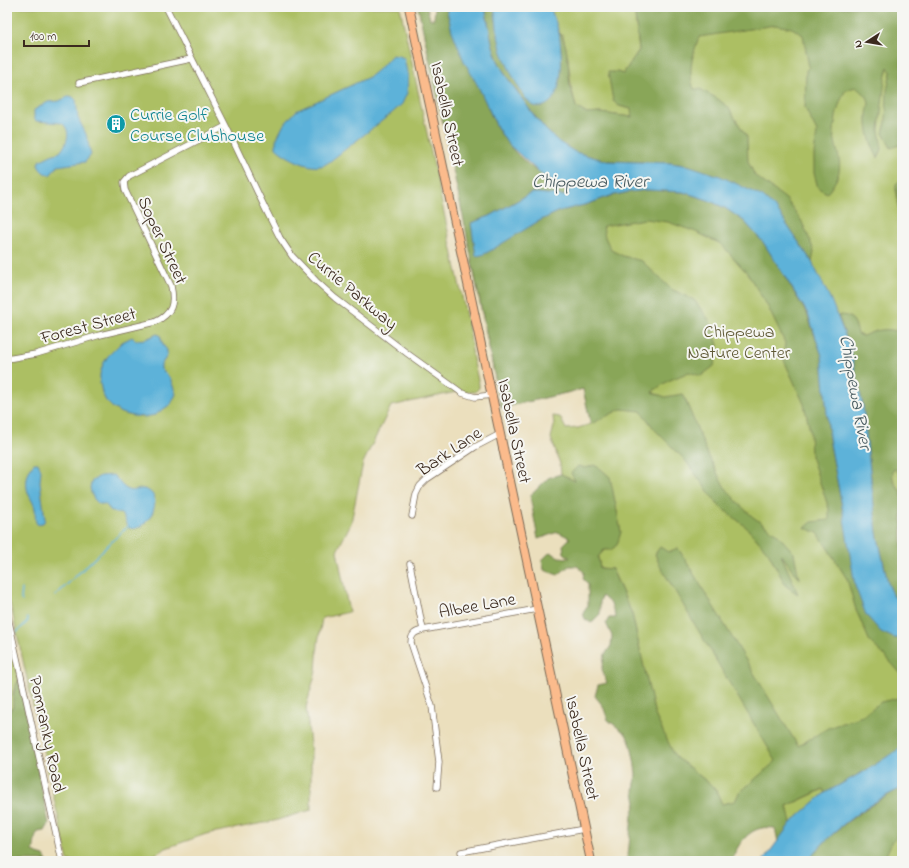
<svg xmlns="http://www.w3.org/2000/svg" width="909" height="868" font-family="'Indie Flower',sans-serif">
	<style>
		.green { fill: #acbf63; stroke: #747440 }
		.forest { fill: #89a659; stroke: #62683c }
		.water { fill: #5db2d9; stroke: #4c6e7c }
		.lines { fill: none; stroke-linecap: round; stroke-linejoin: round }
		.stream { stroke: #5db2d9; stroke-width: 1.5 }
		.minor-casing { stroke: #796956; stroke-width: 7 }
		.highway-casing { stroke: #796956; stroke-width: 10 }
		.minor { stroke: #fff; stroke-width: 5.5 }
		.highway { stroke: #fbbb8c; stroke-width: 8 }
		.labels { text-anchor: middle; stroke-width: 4; stroke-linejoin: round; paint-order: stroke }
		.culture-label { font-size: 18px; fill: #0d838f; stroke: #f6f6f2; text-anchor: start }
		.street-label { font-size: 18px; fill: #3b2a1e; stroke: #f6f6f2 }
		.park-label { font-size: 18px; fill: #5d5733; stroke: #f6f6f2 }
		.water-label { font-size: 19px; font-style: italic; fill: #475a5f; stroke: #f6f6f2 }
	</style>
	<rect width="100%" height="100%" fill="#f6f6f2"/>
	<filter id="ink" filterUnits="userSpaceOnUse"><feTurbulence type="fractalNoise" baseFrequency=".025" numOctaves="2"/><feDisplacementMap in="SourceGraphic" scale="8" xChannelSelector="R" yChannelSelector="G"/><feConvolveMatrix kernelMatrix="1 2 1 2 8 2 1 2 1" color-interpolation-filters="sRGB"/></filter>
	<filter id="wash" filterUnits="userSpaceOnUse"><feTurbulence type="fractalNoise" baseFrequency=".012" numOctaves="4" result="noise"/><feDisplacementMap in="SourceGraphic" scale="16" xChannelSelector="R" yChannelSelector="G"/><feGaussianBlur stdDeviation="0.9" result="paint"/><feColorMatrix in="noise" values="0 0 0 0 0 0 0 0 0 0 0 0 0 0 0 0 0 1.4 0 .05"/><feComposite in="paint" operator="in"/></filter>
	<g filter="url(#wash)">
		<rect width="100%" height="100%" fill="#ebdfbd"/>
		<path class="green" d="M7,7H400L470,334L473,359L479,384V388L475,392H456L391,406L363,463L351,523L337,551L349,612L322,618L318,643L316,671L306,707L311,754V810L274,821L206,834L166,848L144,861H68L10,603H7Z
			M550,7H634L639,50L623,74L617,72L619,106L632,109V117L601,113L587,114L576,107L571,86L568,59L563,36L559,32Z
			M648,7H902V861H808L818,849L870,768L676,816L632,614L612,569L600,568L598,557L604,550L576,482L561,474L560,464L551,438L554,426L553,416L560,417L566,429L578,428L591,424L583,389L501,408L471,258L672,191Z
			M7,627L19,679L13,691V707L7,714Z
			M824,789L825,793L791,823L787,806Z"/>
		<path class="forest" d="M418,7H427L430,19H434L435,7H446C451,35 465,60 478,85C485,99 490,114 497,127C512,155 540,177 569,189L568,194L566,196L538,193H531L490,216L471,223L537,222L560,211L588,204L610,196L629,192L648,190L683,192L708,200L725,208L744,221L763,242L782,272L807,314L822,356L829,438L843,512L894,638L902,639V675L885,656L870,642L856,610L847,579L818,533L805,528L812,522L829,520V509L811,456L810,431L804,404L783,358L785,343L767,305L747,273L721,244L696,232L668,222L645,219L603,226L605,237L611,250L623,256L642,261L671,289L694,300L710,321L718,345L714,366L701,376L689,372L668,381L652,392L665,397L683,394L708,455L724,486L740,505L753,517L777,534L794,553L799,579L781,554L798,594L786,586L768,552L745,526L719,506L685,460L655,430L641,411L621,409L591,424L583,389L501,408L465,226Z
			M485,7H494L501,49L511,71L561,62L559,32C569,43 568,70 570,85C572,92 574,100 576,107L587,114L601,113L632,117L631,109L619,106L613,101L608,72H617L623,74L639,50L634,7H898L902,21V144L891,148L883,133L886,122L887,90L891,72L888,67L885,79L879,130L882,149L878,158C871,146 866,130 867,116C867,109 871,104 867,97C865,93 859,90 855,87L845,91C839,102 835,118 834,131C834,149 845,162 836,180C833,185 831,189 827,193L818,188L814,173V154L817,132L805,108L806,70L809,67L803,35L792,28L775,25L699,37C693,54 687,72 694,89H700L718,99L728,107L747,137L748,161L755,176L786,199L801,220L810,240L814,252L812,262L777,210L690,166L671,163L607,161L575,152L559,142L546,130L533,114L506,76L497,59L492,43Z
			M899,181H902V234L896,190V184Z
			M842,315C855,317 855,323 858,334L863,336C879,329 885,328 902,332V478L895,469L893,470C891,480 896,486 902,493V602L894,597L888,583L877,533L863,406L850,348L838,316Z
			M594,465L601,469L610,477L617,511L621,532L617,545L611,550H604L598,557L600,568L612,569L632,614L655,715L675,756L715,788L722,804L735,801L739,793L776,761L660,566L655,554L660,547L668,552L678,548L798,746L828,728L862,716L881,702L902,697V747L870,768L825,793L823,789L787,806L791,823L778,842L775,828C771,828 766,827 762,828C746,831 737,847 731,861H624L628,856L632,815L636,803L634,792L636,774L634,760L631,745L626,734L608,720L603,706L595,696L598,685L607,683L602,669L605,654L611,646L612,636L606,623L609,618H616L611,604L602,596L600,602V614L591,623L585,619L583,613L588,606V584L583,579L584,572L577,566H569L558,575L544,570L542,560L550,552L559,557L570,558L564,553L563,545L570,538L558,532L538,539L530,496L548,478L561,474L575,481L571,473L578,466L586,468Z
			M19,679L49,824L45,831L38,832C34,837 35,845 33,851L37,854L44,856L47,861H7V714L13,707C12,697 14,689 19,679Z
			M897,790L902,795V833C889,839 890,852 882,861H808C833,829 862,810 897,790Z"/>
		<path class="water" d="M446,7H485L492,43L497,59L506,76L533,114L546,130L559,142L575,152L607,161L671,163L690,166L720,176L737,184L763,197L777,210L812,262L831,300L850,348L863,406L877,533L888,583L894,597L902,602V639L894,638L881,632L866,615L855,586L843,512L829,438L822,356L808,314L782,272L763,242L744,221L725,208L708,200L683,192L648,190L629,192L610,196L588,204L560,211L537,222L490,251L482,255L476,256L471,223L490,216L531,193H538L565,196L568,194L569,189L542,175L507,143L497,127L478,86L464,61L452,31Z
			M494,7H550C553,15 557,24 559,33C562,52 565,90 549,103C544,107 538,108 532,105C523,100 504,60 501,49C497,36 497,21 494,7Z
			M392,55L399,56L404,58L408,76L407,93L402,104L392,113L329,162C326,164 323,166 320,166C308,169 284,156 276,148V140L283,126L296,111L369,77L381,67Z
			M70,96L73,97L76,100L78,118L86,134L91,155L85,162L58,166L50,175C44,174 40,170 38,165L39,161L51,155L60,152C67,144 72,131 62,123L36,121L34,118V110L48,102L59,101Z
			M157,334L160,335L163,345L167,350V356L161,365V369L170,378L176,394L171,404L155,415L145,417L133,416L121,413L113,408L106,401L102,393L100,383V374L103,364L108,356L122,342L132,337L136,340L146,339Z
			M34,463H38L41,470L40,482L45,519L44,522L39,525L37,524C34,520 36,514 35,509C34,503 31,500 29,495C24,485 27,471 34,463Z
			M100,476L113,475C119,480 121,487 129,490C134,492 139,488 144,489C161,493 155,514 146,522C141,527 136,530 129,528L123,516L121,514L111,511L106,505L104,504H99L94,499L91,493L90,487L92,481Z
			M902,747V788C866,804 832,830 808,861H763L791,823L804,811L825,793L870,768Z"/>
		<g class="lines">
			<path class="stream" d="M55,596L128,526
				M22,601L21,599L22,589
				M17,632L28,621L27,618"/>
		</g>
	</g>
	<g filter="url(#ink)">
		<g class="lines">
			<defs>
				<path id="minor" d="M166,7L226,126L265,208L280,238L292,256L316,281L335,298L408,354L462,393L475,397L492,395
					M79,83L191,59
					M7,359L36,354L100,335L155,322C172,314 175,304 171,286L125,190L124,182L129,176L226,126
					M412,516L416,494L420,486L427,479L475,447L500,434
					M410,564L423,630
					M7,613L62,861
					M437,787L439,762L432,706L411,643C411,634 415,632 423,630L537,609
					M461,852L584,829"/>
				<path id="highway" d="M409,7L591,861"/>
			</defs>
			<use href="#minor" class="minor-casing"/>
			<use href="#highway" class="highway-casing"/>
			<use href="#minor" class="minor"/>
			<use href="#highway" class="highway"/>
		</g>
	</g>
	<defs>
		<symbol id="building-disc" viewBox="-11 -11 22 22"><circle r="9.5" fill="#0f9aa8" stroke="#f6f6f2"/><path d="M-4-6H4V6H1V3H-1V6H-4ZM-2.5-4.3h1.7v1.8h-1.7ZM.8-4.3h1.7v1.8H.8ZM-2.5-1h1.7V.8h-1.7ZM.8-1h1.7V.8H.8Z" fill="#fff"/></symbol>
	</defs>
	<g fill-rule="evenodd">
		<use href="#building-disc" x="105" y="113" width="22" height="22"/>
	</g>
	<g class="labels">
		<g class="culture-label">
			<text x="130" y="120">Currie Golf<tspan x="130" dy="21">Course Clubhouse</tspan></text>
		</g>
		<g class="street-label">
			<text transform="translate(448 114) rotate(78)" y="6">Isabella Street</text>
			<text transform="translate(163 240) rotate(65)" y="6">Soper Street</text>
			<text transform="translate(353 290) rotate(40)" y="6">Currie Parkway</text>
			<text transform="translate(88 325) rotate(-15)" y="6">Forest Street</text>
			<text transform="translate(515 431) rotate(78)" y="6">Isabella Street</text>
			<text transform="translate(449 451) rotate(-34)" y="6">Bark Lane</text>
			<text transform="translate(477 605) rotate(-10)" y="6">Albee Lane</text>
			<text transform="translate(48 734) rotate(78)" y="6">Pomranky Road</text>
			<text transform="translate(583 748) rotate(78)" y="6">Isabella Street</text>
		</g>
		<g class="park-label">
			<text x="739" y="337">Chippewa<tspan x="739" dy="21">Nature Center</tspan></text>
		</g>
		<g class="water-label">
			<text x="590" y="187">Chippewa River</text>
			<text transform="translate(857 392) rotate(80)" y="7">Chippewa River</text>
		</g>
	</g>
	<rect width="909" height="868" fill="none" stroke="#f6f6f2" stroke-width="24"/>
	<g transform="translate(867 42) rotate(258)" stroke="#f6f6f2" stroke-width="3" paint-order="stroke">
	<path d="M0-3L7 15L0 10L-7 15Z" fill="#3b2a1e"/>
	<text y="-6" font-size="11" font-weight="bold" text-anchor="middle" fill="#3b2a1e">N</text>
	</g>
	<path d="M24 40v6h65v-6" fill="none" stroke="#3b2a1e" stroke-width="2"/>
	<text x="30" y="40" font-size="12" fill="#3b2a1e" stroke="#f6f6f2" stroke-width="3" paint-order="stroke">100 m</text>
</svg>
